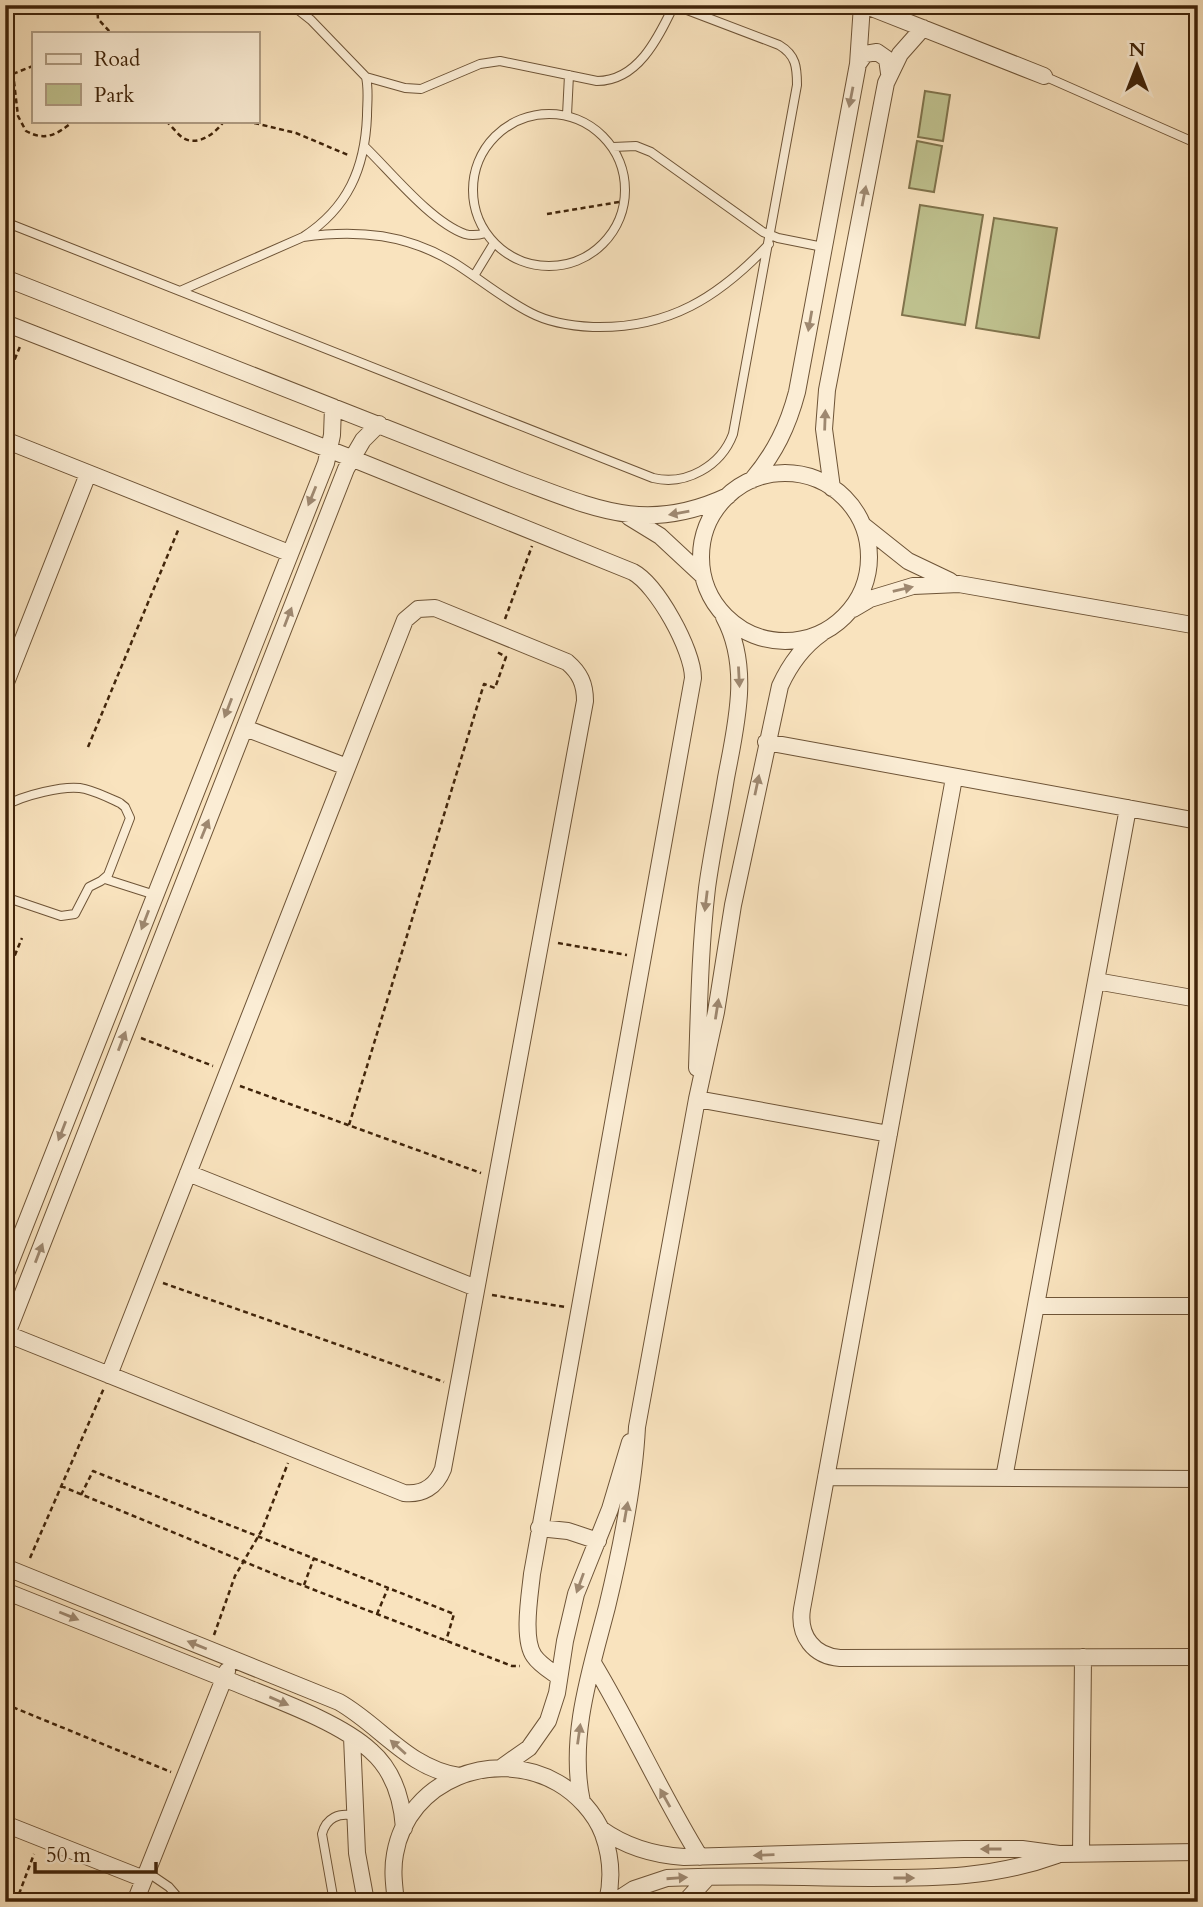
<svg xmlns="http://www.w3.org/2000/svg" width="1203" height="1907" font-family="Cardo,serif">
	<style>
		.green { fill: #c0c390; stroke: #80744d; stroke-width: 2 }
		.lines { fill: none; stroke-linecap: round; stroke-linejoin: round }
		.service-casing { stroke: #6e5437; stroke-width: 10 }
		.minor-casing { stroke: #6e5437; stroke-width: 18 }
		.path { stroke: #40240a; stroke-width: 2.5; stroke-dasharray: 5 3.5; stroke-linecap: butt }
		.service { stroke: #fbedd5; stroke-width: 8 }
		.minor { stroke: #fbedd5; stroke-width: 16 }
		.oneway { fill: #9e8870 }
	</style>
	<rect width="100%" height="100%" fill="#f9e3be"/>
	<filter id="stains"><feTurbulence type="fractalNoise" baseFrequency=".00286" numOctaves="4"/><feColorMatrix values="0 0 0 0 .2 0 0 0 0 .09 0 0 0 0 .02 0 0 0 .5 -.17"/></filter>
	<radialGradient id="worn" r=".72"><stop offset=".6" stop-color="#630" stop-opacity="0"/><stop offset="1" stop-color="#630" stop-opacity=".3"/></radialGradient>
	<path class="green" d="M925,91L950,95L943,141L918,137Z
		M917,141L942,146L934,192L909,188Z
		M920,205L983,215L965,325L902,315Z
		M994,218L1057,228L1039,338L976,328Z"/>
	<g class="lines">
		<defs>
			<path id="service" d="M1044,76L1198,144
				M366,77L405,88L421,89L480,64L500,61L597,81C638,81 658,38 674,5
				M473 190a76 76 0 1 1 152 0a76 76 0 1 1-152 0Z
				M567,115L569,75
				M365,147C391,172 431,222 465,234C472,236 479,235 486,233
				M613,147L636,146L651,152L763,232L778,238L823,247
				M5,222L653,478C686,486 721,466 733,434L797,85C797,67 796,55 779,45L674,5
				M303,237C358,229 408,234 456,264C481,280 505,300 531,313C550,323 572,326 593,327C669,329 719,297 769,244
				M474,276L494,243
				M180,291L303,237C348,208 365,168 367,116C367,103 369,90 366,77L311,20L292,5
				M5,806C21,796 66,784 85,789C97,792 109,798 120,803L125,807L130,818L108,875L101,881L89,887L75,914L61,916L5,897
				M105,879L155,895
				M147,1872L169,1887L182,1902
				M334,1902L322,1834C326,1818 339,1812 355,1816"/>
			<path id="minor" d="M864,5L1044,76
				M858,64L865,54L877,52L887,59L889,73
				M5,278L518,480C596,509 647,534 728,496
				M5,323L351,458L633,572C657,585 693,650 693,678L532,1574C530,1594 522,1639 534,1656C540,1665 551,1671 559,1677
				M5,440L289,553
				M701 557a84 84 0 1 1 168 0a84 84 0 1 1-168 0Z
				M752,480C775,453 788,426 797,392L858,64L862,5
				M832,488L824,429L827,390L886,83L900,54L923,28
				M629,517L660,536L703,576
				M864,526L908,561L950,581
				M853,609L870,599L913,586L959,584L1198,626
				M5,685L88,474
				M245,728L347,767
				M766,742L1198,821
				M954,778L802,1609C798,1636 814,1656 840,1658L1198,1657
				M1096,981L1198,999
				M697,1068C699,1008 700,948 707,888C712,851 720,815 726,778C736,725 751,667 724,617
				M697,1099L889,1134
				M188,1173L476,1288
				M5,1276L326,463L332,435L333,407
				M1036,1306H1198
				M7,1334L404,1493C422,1495 436,1487 443,1469L585,701C585,684 580,673 567,662L435,608L418,609L405,620L109,1375
				M5,1339L346,469L363,440L379,424
				M826,1477L1198,1479
				M1004,1478L1128,808
				M539,1528L568,1531L598,1541
				M5,1567L339,1702C381,1726 408,1768 459,1776
				M5,1591C81,1621 157,1652 233,1682C274,1699 340,1722 371,1751C394,1771 402,1799 404,1828
				M593,1663C631,1726 661,1794 700,1857
				M352,1737L357,1853L366,1902
				M502,1767L529,1748L548,1721L557,1693L565,1641L576,1594L610,1509L630,1442
				M582,1802C568,1737 591,1669 607,1607C621,1549 634,1487 637,1427L697,1099L716,1012L733,905L780,686C790,664 802,647 822,633
				M5,1824L144,1879
				M601,1829C626,1847 653,1855 684,1857L964,1849H1022L1059,1854L1198,1852
				M1081,1854L1083,1657
				M135,1902L227,1671
				M396,1902C394,1885 392,1870 395,1854C408,1779 495,1747 558,1783C577,1794 595,1813 603,1834C611,1856 613,1878 607,1902
				M614,1902L634,1889L667,1878C735,1874 804,1878 871,1878C937,1878 994,1878 1057,1855
				M685,1902L708,1877"/>
		</defs>
		<use href="#service" class="service-casing"/>
		<use href="#minor" class="minor-casing"/>
		<path class="path" d="M97,5L98,19L111,33
			M13,73L18,116L26,131C46,142 57,134 74,121
			M5,77L33,66
			M166,121C172,126 177,134 183,138C198,147 216,133 224,121
			M246,121L296,133L348,155
			M547,214L625,201
			M5,383L21,344
			M505,619L532,546
			M88,747L179,528
			M558,943L627,955
			M5,979L22,938
			M141,1038L213,1066
			M240,1086L481,1173
			M349,1125L484,684L495,688L506,657L497,652
			M163,1283L444,1382
			M492,1295L565,1307
			M61,1486L286,1579L512,1666H520
			M81,1495L93,1471L454,1614L446,1641
			M30,1558L104,1388
			M304,1585L314,1558
			M377,1614L388,1588
			M214,1635L235,1576L262,1530L288,1463
			M5,1704L171,1772
			M16,1902L34,1854"/>
		<use href="#service" class="service"/>
		<use href="#minor" class="minor"/>
	</g>
	<defs><path id="oneway-solid" d="M-6-.8H1V-3.2L6.5 0L1 3.2V.8H-6Z" transform="scale(1.75)"/></defs>
	<g class="oneway">
		<use href="#oneway-solid" transform="translate(851 97) rotate(101)"/>
		<use href="#oneway-solid" transform="translate(864 196) rotate(-79)"/>
		<use href="#oneway-solid" transform="translate(810 321) rotate(100)"/>
		<use href="#oneway-solid" transform="translate(825 420) rotate(-88)"/>
		<use href="#oneway-solid" transform="translate(312 496) rotate(112)"/>
		<use href="#oneway-solid" transform="translate(679 513) rotate(170)"/>
		<use href="#oneway-solid" transform="translate(903 589) rotate(-13)"/>
		<use href="#oneway-solid" transform="translate(288 617) rotate(-69)"/>
		<use href="#oneway-solid" transform="translate(739 677) rotate(87)"/>
		<use href="#oneway-solid" transform="translate(228 708) rotate(111)"/>
		<use href="#oneway-solid" transform="translate(757 785) rotate(-78)"/>
		<use href="#oneway-solid" transform="translate(205 829) rotate(-68)"/>
		<use href="#oneway-solid" transform="translate(706 901) rotate(97)"/>
		<use href="#oneway-solid" transform="translate(145 920) rotate(111)"/>
		<use href="#oneway-solid" transform="translate(717 1009) rotate(-81)"/>
		<use href="#oneway-solid" transform="translate(122 1041) rotate(-69)"/>
		<use href="#oneway-solid" transform="translate(62 1131) rotate(111)"/>
		<use href="#oneway-solid" transform="translate(39 1253) rotate(-69)"/>
		<use href="#oneway-solid" transform="translate(626 1512) rotate(-80)"/>
		<use href="#oneway-solid" transform="translate(580 1583) rotate(110)"/>
		<use href="#oneway-solid" transform="translate(69 1616) rotate(22)"/>
		<use href="#oneway-solid" transform="translate(197 1645) rotate(-158)"/>
		<use href="#oneway-solid" transform="translate(279 1701) rotate(23)"/>
		<use href="#oneway-solid" transform="translate(579 1734) rotate(-82)"/>
		<use href="#oneway-solid" transform="translate(398 1747) rotate(-138)"/>
		<use href="#oneway-solid" transform="translate(665 1798) rotate(-119)"/>
		<use href="#oneway-solid" transform="translate(991 1849) rotate(-180)"/>
		<use href="#oneway-solid" transform="translate(764 1855) rotate(178)"/>
		<use href="#oneway-solid" transform="translate(677 1878) rotate(-4)"/>
		<use href="#oneway-solid" transform="translate(904 1878)"/>
	</g>
	<rect width="1203" height="1907" fill="none" stroke="#f9e3be" stroke-width="28"/>
	<rect x="7" y="7" width="1189" height="1893" fill="none" stroke="#40240a" stroke-width="3.5"/>
	<rect x="14" y="14" width="1175" height="1879" fill="none" stroke="#40240a" stroke-width="2"/>
	<rect x="32" y="32" width="228" height="91" fill="#fbedd5" stroke="#b09d84" stroke-width="2"/>
	<rect x="46" y="54" width="35" height="10" fill="#fbedd5" stroke="#b09d84" stroke-width="2"/>
	<text x="94" y="66" font-size="21" fill="#40240a">Road</text>
	<rect x="46" y="84" width="35" height="21" fill="#c0c390" stroke="#b09d84" stroke-width="2"/>
	<text x="94" y="102" font-size="21" fill="#40240a">Park</text>
	<g transform="translate(1137 66)" stroke="#fbedd5" stroke-width="5" paint-order="stroke">
	<path d="M0-5L12 26L0 18L-12 26Z" fill="#40240a"/>
	<text y="-10" font-size="19" font-weight="bold" text-anchor="middle" fill="#40240a">N</text>
	</g>
	<path d="M35 1862v10h121v-10" fill="none" stroke="#40240a" stroke-width="3.5"/>
	<text x="46" y="1862" font-size="21" fill="#40240a" stroke="#fbedd5" stroke-width="5" paint-order="stroke">50 m</text>
	<rect width="100%" height="100%" filter="url(#stains)"/>
	<rect width="100%" height="100%" fill="url(#worn)"/>
</svg>
